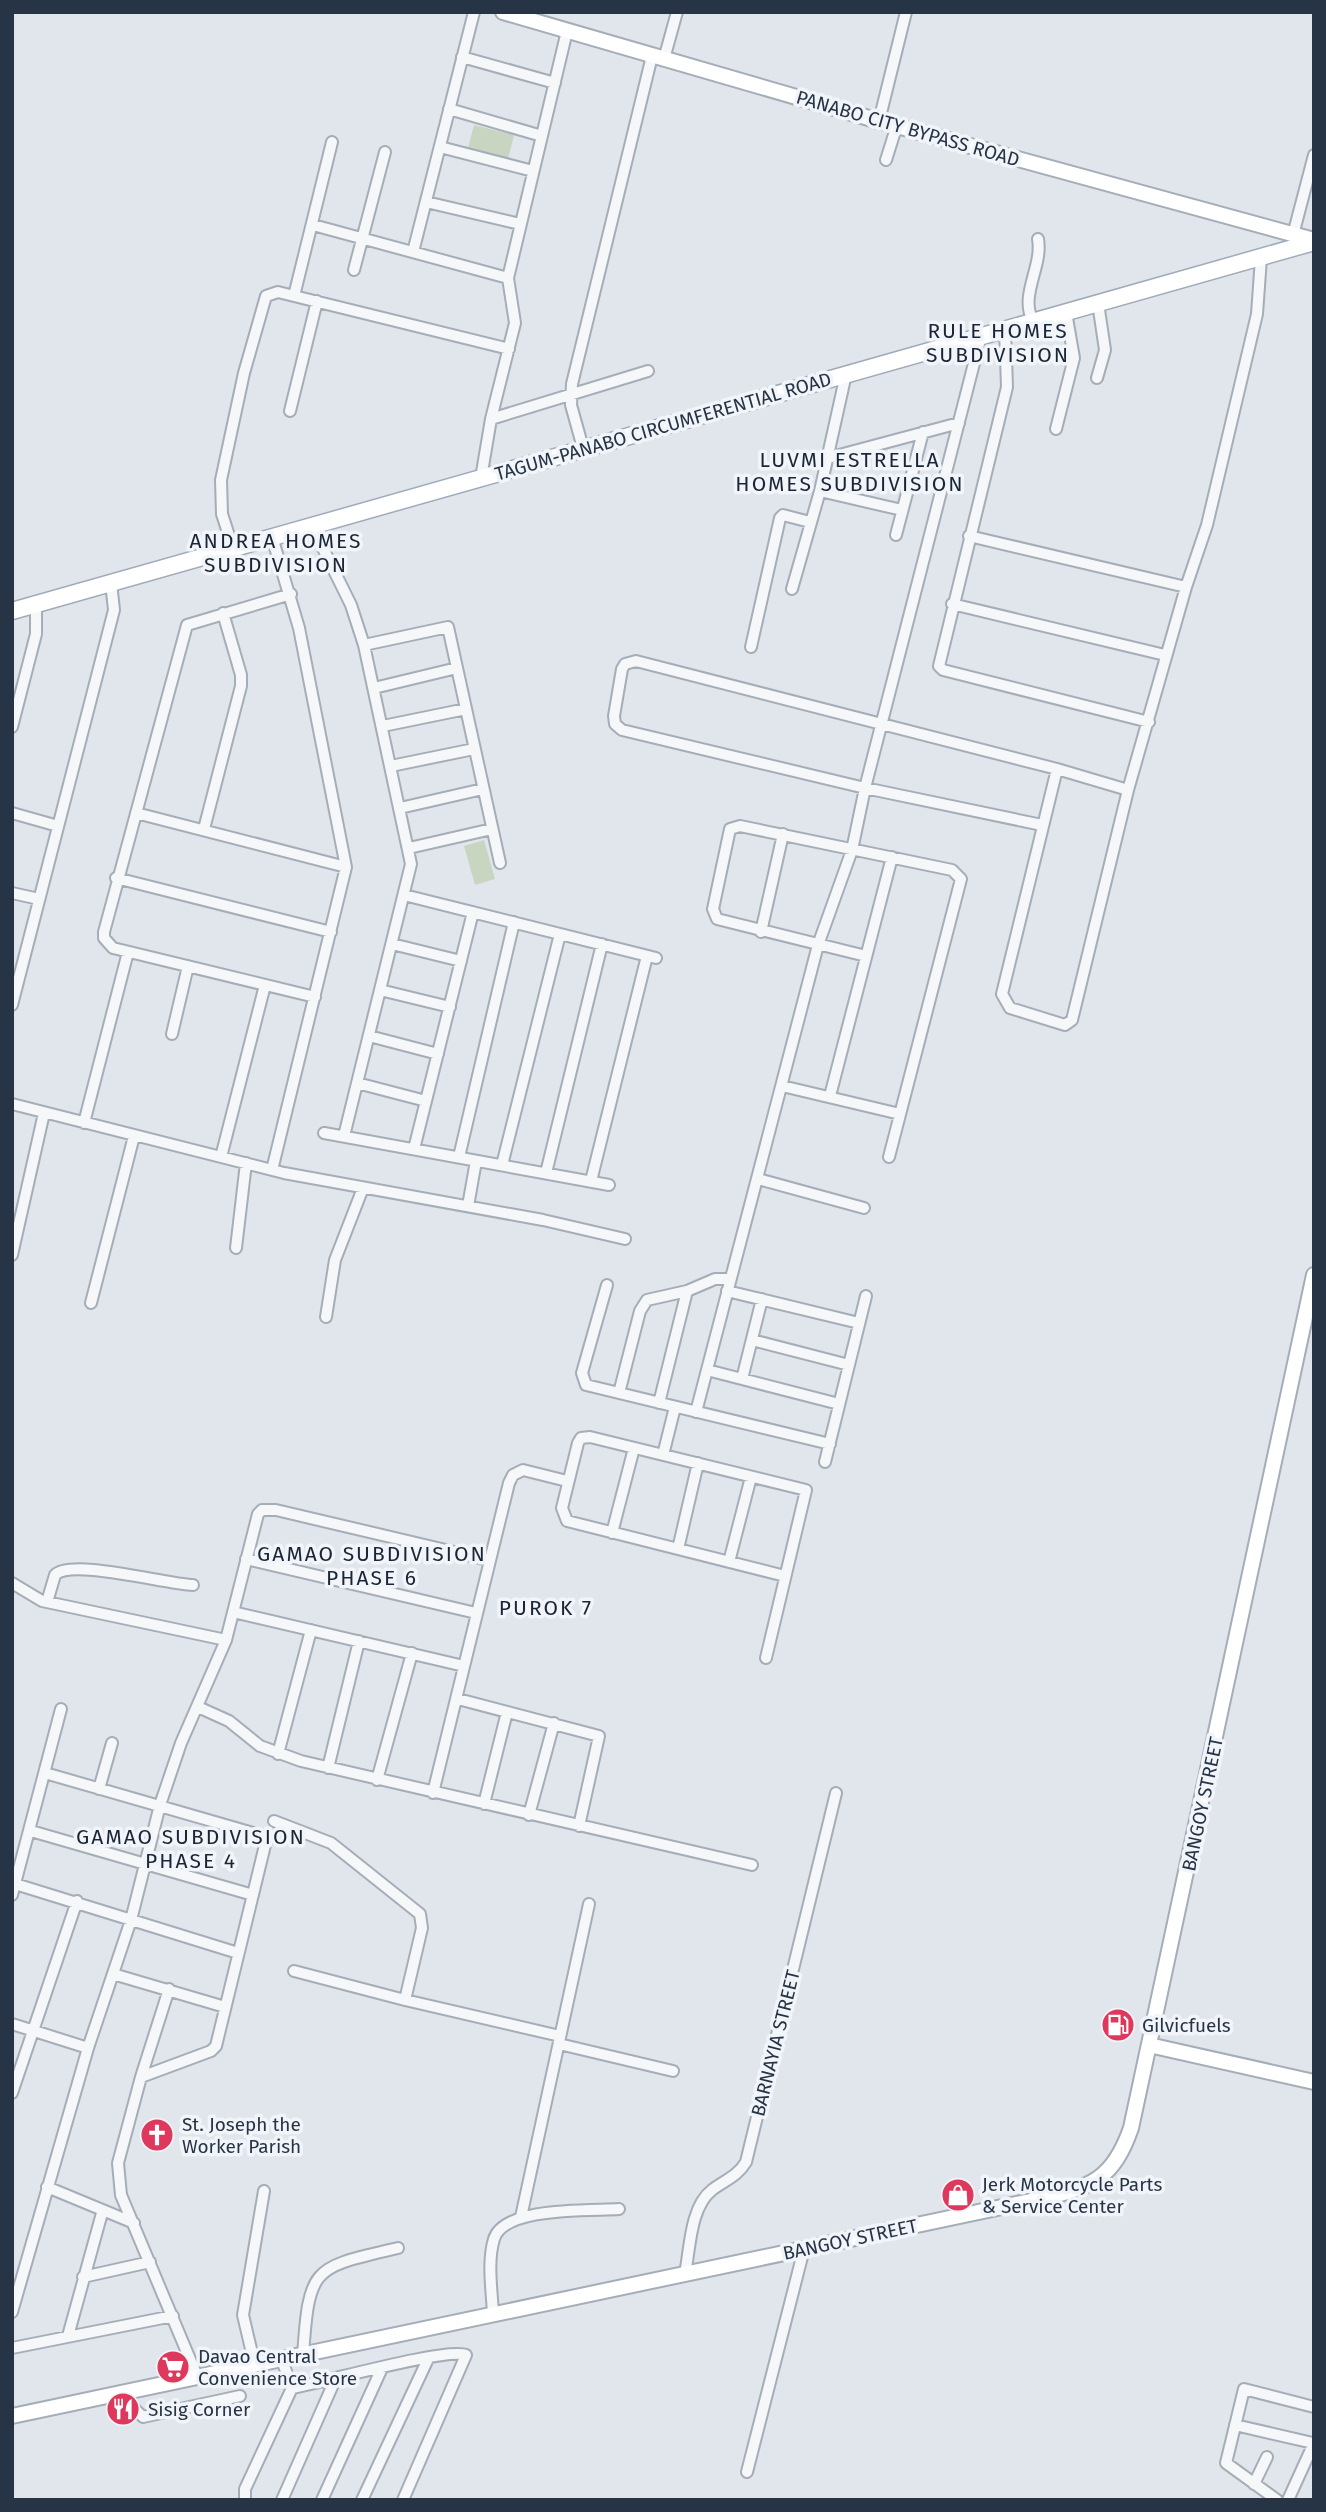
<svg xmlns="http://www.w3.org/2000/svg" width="1326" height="2512" font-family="'Fira Sans',sans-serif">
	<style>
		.green { fill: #c8d6c1 }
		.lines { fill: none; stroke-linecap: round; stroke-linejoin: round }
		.street-casing { stroke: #a5adb7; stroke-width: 14 }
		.secondary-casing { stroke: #a5adb7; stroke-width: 18 }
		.primary-casing { stroke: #9fabb9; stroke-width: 19 }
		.street { stroke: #f5f7f9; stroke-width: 10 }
		.secondary { stroke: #fff; stroke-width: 14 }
		.primary { stroke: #fff; stroke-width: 16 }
		.labels { text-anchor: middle; stroke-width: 7; stroke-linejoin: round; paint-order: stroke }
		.street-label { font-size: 19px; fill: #273446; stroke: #f1f5f9 }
		.poi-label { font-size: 19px; fill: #273446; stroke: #f1f5f9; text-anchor: start }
		.neighbourhood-label { font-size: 21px; letter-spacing: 2px; fill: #1a2536; stroke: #f1f5f9 }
	</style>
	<rect width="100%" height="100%" fill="#e1e6ec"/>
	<path class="green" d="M474,125L514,135L508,159L468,148Z
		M484,840L495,879L475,885L464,846Z"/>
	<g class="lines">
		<defs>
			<path id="street" d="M462,57L555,83
				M664,59L677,12
				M449,109L542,136
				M879,121L906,12
				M440,147L533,171
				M886,160L897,125
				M426,202L520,224
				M313,225L508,278
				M1293,235L1314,155
				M413,252L474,12
				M354,270L385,152
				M294,296L509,349
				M1033,321C1019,295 1043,267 1038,239
				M1005,329L1007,387L939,666L943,670L1149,722
				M1097,378L1105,350L1098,303
				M290,411L317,301
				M491,419L648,371
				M1056,429L1074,358L1066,312
				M583,448L571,405L572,384L652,56
				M828,458L959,423
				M481,478L491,419L515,323L508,278L567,31
				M820,491L902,510
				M312,526L351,605L364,645L411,864L344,1136
				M896,535L923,432
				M969,536L1186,587
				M272,537L299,628L346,867L272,1170
				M233,548L222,514L221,480L244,373L266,296L278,292L294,296L332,142
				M792,589L820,491L846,374
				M291,594L187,625L104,932V938L113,948L315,997
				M952,604L1165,655
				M364,645L448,627L500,863
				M751,647L780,518L783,515L810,522
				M374,688L457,668
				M383,726L466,709
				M12,727L36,634V604
				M391,766L474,749
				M1057,769L1002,994L1010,1008L1065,1025L1072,1020L1128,790L1186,587L1207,525L1257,314L1261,258
				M400,808L483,789
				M12,813L58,826
				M136,813L346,867
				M1042,825L865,788L622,730L615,724L614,716L622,669L625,664L636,661L1057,769L1128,790
				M204,829L241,686V675L223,613
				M409,848L492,829
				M116,878L331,932
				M12,893L39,899
				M404,895L656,958
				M761,932L783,834
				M392,944L461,961
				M866,956L717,919L713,909L730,829L740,826L952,870L961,879L889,1157
				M380,990L450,1007
				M12,1005L114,610L111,583
				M172,1034L188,966
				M369,1036L438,1054
				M357,1083L426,1101
				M782,1086L900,1114
				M830,1096L892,857
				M12,1104L284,1173L543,1220L625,1239
				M84,1123L128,952
				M324,1133L609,1185
				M414,1149L473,912
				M221,1157L265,985
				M459,1157L514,922
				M502,1165L560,934
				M546,1173L602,944
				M758,1179L864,1208
				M591,1181L647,956
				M468,1206L476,1161
				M236,1248L246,1163
				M12,1255L44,1113
				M607,1285L582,1373L586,1385L830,1444
				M727,1291L859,1323
				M91,1303L134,1136
				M326,1317L335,1260L363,1188
				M752,1340L849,1365
				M707,1370L839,1404
				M742,1379L762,1299
				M619,1393L640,1311L647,1300L687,1291L715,1279H730
				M659,1403L687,1291
				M696,1412L818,945L852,850L865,788L981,336
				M663,1455L675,1407
				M825,1462L866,1296
				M612,1533L634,1448
				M678,1549L698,1463
				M246,1559L476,1613
				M729,1562L751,1477
				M12,1583L42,1601L226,1640
				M47,1602L55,1575C71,1558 165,1584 193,1585
				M233,1612L464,1666
				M766,1658L806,1490L590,1437L581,1438L578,1443L562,1508L567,1521L785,1576
				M458,1699L599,1736L579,1826
				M198,1707L229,1721L260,1746L301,1761L752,1865
				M278,1754L311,1630
				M328,1768L359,1641
				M45,1773L267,1837L216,2046L211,2051L141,2077L118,2163L121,2195L197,2376
				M377,1780L412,1653
				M99,1789L112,1743
				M433,1793L509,1483L513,1475L523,1470L567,1481
				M484,1804L507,1712
				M529,1815L554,1723
				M274,1821L331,1843L420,1914L422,1928L405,2000L560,2036
				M31,1831L253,1895
				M12,1883L238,1953
				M12,1895L61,1709
				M294,1971L405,2000
				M113,1974L225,2007
				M12,2024L88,2048
				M559,2044L673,2071
				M141,2077L169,1989
				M12,2093L77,1901
				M47,2187L134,2223
				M521,2217L589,1904
				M685,2274C690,2249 690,2207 712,2190C725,2180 737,2177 746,2162L836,1793
				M83,2277L150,2262
				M12,2312L88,2048L131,1920L160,1805L181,1743L226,1640L258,1514L262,1510H276L488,1560
				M493,2314C492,2291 487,2262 494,2239C504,2206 591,2211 619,2209
				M68,2336L102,2213
				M12,2348L173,2316
				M303,2356C309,2265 313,2268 398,2248
				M255,2366L243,2315L264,2191
				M292,2388C321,2383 448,2347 466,2355L403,2500
				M118,2393L143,2417L240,2396
				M1235,2425L1313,2443
				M747,2472L804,2249
				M1254,2484L1267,2457
				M245,2500V2489L292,2388L282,2360
				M282,2500L335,2380
				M322,2500L382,2368
				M362,2500L428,2359
				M1277,2500L1226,2463L1244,2389L1314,2407
				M1288,2500L1314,2443"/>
			<path id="secondary" d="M503,12L879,121L1314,240
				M1149,2045L1314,2082
				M12,2416L1040,2199C1091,2187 1113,2180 1131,2128L1314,1275"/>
			<path id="primary" d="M12,611L1314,242"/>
		</defs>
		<use href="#street" class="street-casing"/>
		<use href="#secondary" class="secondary-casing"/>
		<use href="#primary" class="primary-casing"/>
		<use href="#street" class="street"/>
		<use href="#secondary" class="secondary"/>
		<use href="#primary" class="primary"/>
	</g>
	<defs>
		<symbol id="fuel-disc" viewBox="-11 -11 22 22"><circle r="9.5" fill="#de395c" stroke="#f1f5f9"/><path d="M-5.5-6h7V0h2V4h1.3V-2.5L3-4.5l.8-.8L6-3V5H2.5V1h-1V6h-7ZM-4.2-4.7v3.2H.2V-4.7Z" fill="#fff"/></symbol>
		<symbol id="church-disc" viewBox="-11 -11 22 22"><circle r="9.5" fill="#de395c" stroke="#f1f5f9"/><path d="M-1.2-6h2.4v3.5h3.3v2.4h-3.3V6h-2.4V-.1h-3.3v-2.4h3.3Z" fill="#fff"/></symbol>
		<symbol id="shop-disc" viewBox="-11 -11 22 22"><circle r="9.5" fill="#de395c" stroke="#f1f5f9"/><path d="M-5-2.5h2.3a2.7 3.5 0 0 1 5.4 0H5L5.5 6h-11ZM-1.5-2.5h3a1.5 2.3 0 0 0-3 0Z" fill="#fff"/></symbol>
		<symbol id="supermarket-disc" viewBox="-11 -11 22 22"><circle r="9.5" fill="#de395c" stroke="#f1f5f9"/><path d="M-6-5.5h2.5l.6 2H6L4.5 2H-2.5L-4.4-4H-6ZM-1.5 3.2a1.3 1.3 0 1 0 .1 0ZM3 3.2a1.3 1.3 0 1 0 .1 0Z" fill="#fff"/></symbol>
		<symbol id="restaurant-disc" viewBox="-11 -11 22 22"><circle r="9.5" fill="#de395c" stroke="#f1f5f9"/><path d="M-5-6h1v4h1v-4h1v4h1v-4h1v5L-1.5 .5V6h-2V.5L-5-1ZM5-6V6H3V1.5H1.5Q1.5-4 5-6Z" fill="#fff"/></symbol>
	</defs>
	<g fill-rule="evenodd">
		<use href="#fuel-disc" x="1099" y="2006" width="38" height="38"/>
		<use href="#church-disc" x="138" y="2116" width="38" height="38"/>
		<use href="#shop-disc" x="939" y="2176" width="38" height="38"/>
		<use href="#supermarket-disc" x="154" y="2348" width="38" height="38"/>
		<use href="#restaurant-disc" x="104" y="2390" width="38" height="38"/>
	</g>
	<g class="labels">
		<g class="street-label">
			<text transform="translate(908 128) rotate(16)" y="7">PANABO CITY BYPASS ROAD</text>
			<text transform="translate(663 426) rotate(-16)" y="7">TAGUM-PANABO CIRCUMFERENTIAL ROAD</text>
			<text transform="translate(1202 1804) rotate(-78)" y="7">BANGOY STREET</text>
			<text transform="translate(775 2043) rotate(-76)" y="7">BARNAYIA STREET</text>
			<text transform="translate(850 2239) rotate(-12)" y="7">BANGOY STREET</text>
		</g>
		<g class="poi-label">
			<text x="1142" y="2032">Gilvicfuels</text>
			<text x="182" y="2131">St. Joseph the<tspan x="182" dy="22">Worker Parish</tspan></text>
			<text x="982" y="2191">Jerk Motorcycle Parts<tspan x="982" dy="22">&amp; Service Center</tspan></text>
			<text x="198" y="2363">Davao Central<tspan x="198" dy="22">Convenience Store</tspan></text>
			<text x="148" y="2416">Sisig Corner</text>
		</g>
		<g class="neighbourhood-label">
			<text x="998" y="338">RULE HOMES<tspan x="998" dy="24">SUBDIVISION</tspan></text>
			<text x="850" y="467">LUVMI ESTRELLA<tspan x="850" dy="24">HOMES SUBDIVISION</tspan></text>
			<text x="276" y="548">ANDREA HOMES<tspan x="276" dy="24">SUBDIVISION</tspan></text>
			<text x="372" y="1561">GAMAO SUBDIVISION<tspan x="372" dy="24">PHASE 6</tspan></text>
			<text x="546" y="1615">PUROK 7</text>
			<text x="191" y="1844">GAMAO SUBDIVISION<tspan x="191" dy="24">PHASE 4</tspan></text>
		</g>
	</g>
	<rect width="1326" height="2512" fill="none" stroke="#273446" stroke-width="28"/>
</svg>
